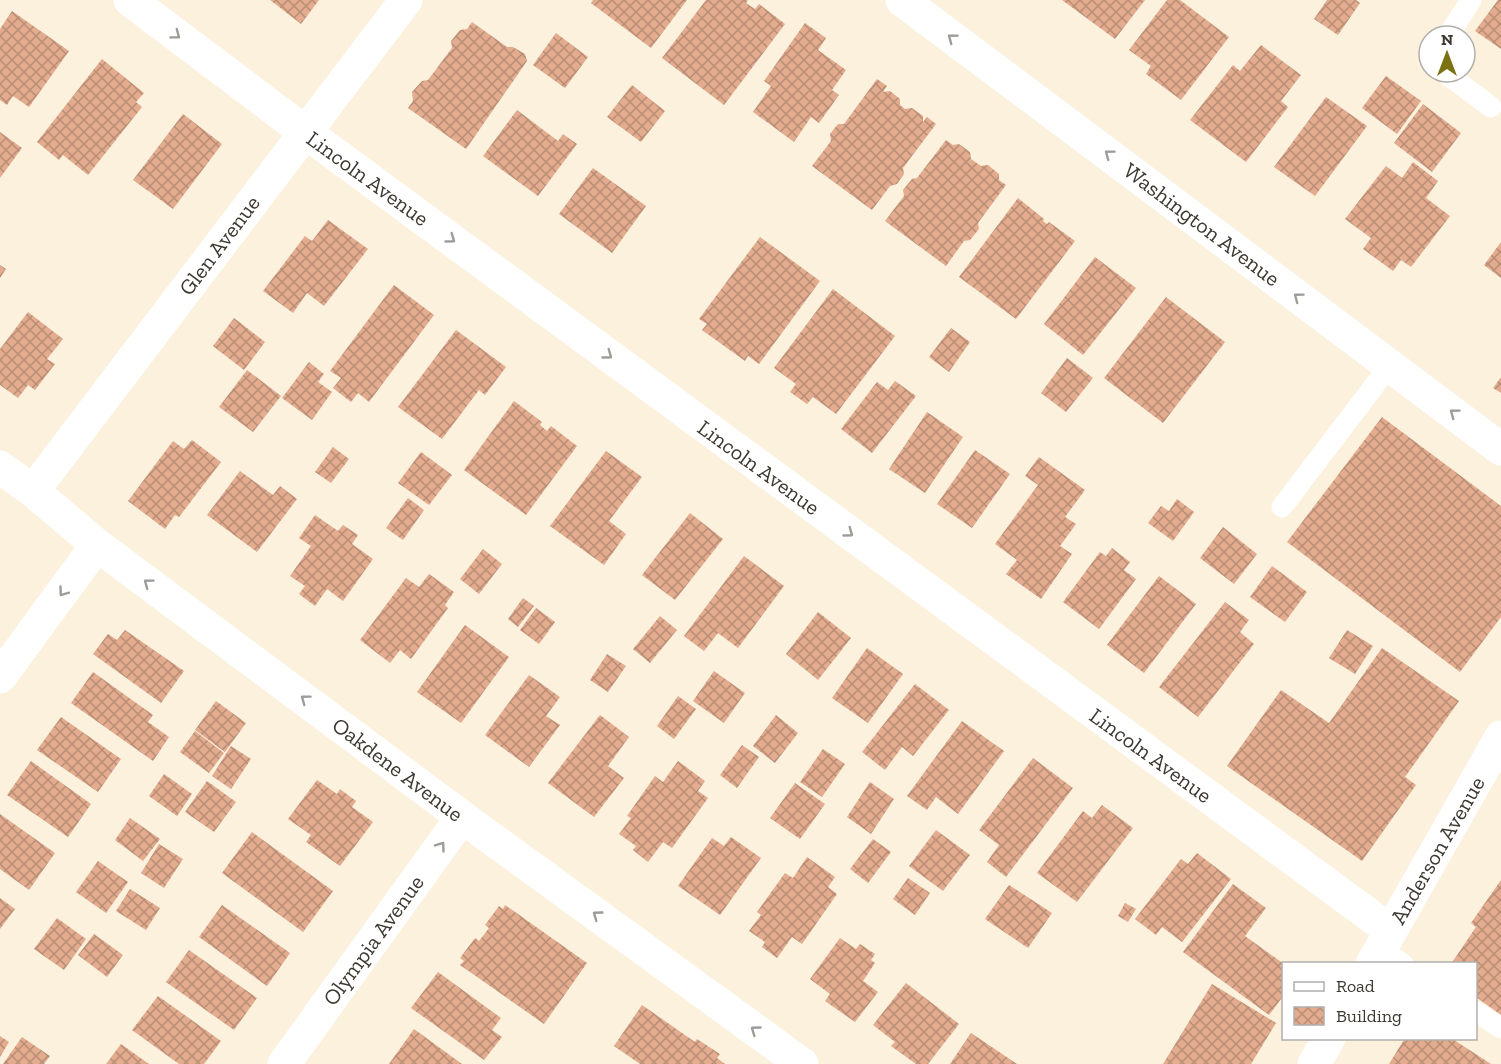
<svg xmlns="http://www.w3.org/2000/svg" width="1501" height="1064" font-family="'Zilla Slab',serif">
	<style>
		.building { fill: url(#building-cross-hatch) }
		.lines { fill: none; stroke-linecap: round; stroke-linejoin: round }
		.lane { stroke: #fff; stroke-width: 21 }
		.street { stroke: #fff; stroke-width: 33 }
		.secondary { stroke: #fff; stroke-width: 33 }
		.oneway { stroke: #9e9c98 }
		.labels { text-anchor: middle; stroke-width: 4.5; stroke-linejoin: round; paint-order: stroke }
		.street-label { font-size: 22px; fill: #3d3830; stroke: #fff }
	</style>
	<defs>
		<pattern id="building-cross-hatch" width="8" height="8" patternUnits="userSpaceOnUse" patternTransform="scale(1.5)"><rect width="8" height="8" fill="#e3ac8f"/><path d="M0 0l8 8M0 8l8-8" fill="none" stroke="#b98d75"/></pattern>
	</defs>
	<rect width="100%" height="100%" fill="#fbf1dd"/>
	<path class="building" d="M270,0H319L301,24Z
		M593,0H687L651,48L591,3Z
		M706,0H748L746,3L755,9L759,4L785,24L724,105L662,58Z
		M1062,0H1145L1115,39Z
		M1167,0H1180L1229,37L1181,100L1146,74L1151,66L1129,50Z
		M1327,0H1356L1360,3L1338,35L1314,19Z
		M1498,0H1501V49L1475,31Z
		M12,11L69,51L29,107L13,96L7,105L0,100V29Z
		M472,22L507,47H513L525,54L527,61L466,149L408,108L413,101L412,92L422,81L428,80L452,48L451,41L460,30L467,29Z
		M805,23L826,38L818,50L846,70L832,90L839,95L819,123L811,117L794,142L753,112L771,86L764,81Z
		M556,33L588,57L565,88L533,65Z
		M1261,45L1301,75L1281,101L1288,107L1246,162L1190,120L1233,65L1240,71Z
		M102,59L144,93L136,102L142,107L88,175L63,155L59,160L37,142Z
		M1386,76L1421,101L1397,134L1362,108Z
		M877,79L887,86L883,92L890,91L900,99V105L905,109L912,108L923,116V122L927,117L936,124L903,168L904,174L897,184L890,186L872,210L812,166L831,141L830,134L838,124H844Z
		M632,85L665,111L641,142L607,117Z
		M1326,97L1367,126L1315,196L1274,167Z
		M1423,104L1461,133L1432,172L1394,143Z
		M517,110L558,141L563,134L577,144L538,196L483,156Z
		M183,114L222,144L173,209L133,180Z
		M0,132L22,148L0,178Z
		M946,140L953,145L959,144L970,152L971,159L981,166L988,165L999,174V180L1006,185L978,223L979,229L970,240L964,241L946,266L885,221L904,196L903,190L912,179L917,178Z
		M1413,162L1438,181L1426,198L1450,216L1411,267L1401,260L1393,271L1363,249L1371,238L1345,219L1386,166L1402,178Z
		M593,168L646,206L612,253L559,214Z
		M1018,198L1044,219L1043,221L1047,224L1049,222L1075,241L1016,319L959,277Z
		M328,220L368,249L324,306L307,293L293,313L263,291L305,236L312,241Z
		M760,237L820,281L759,364L748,356L745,361L702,330L707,324L699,319Z
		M1501,242V278L1484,265Z
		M1095,257L1136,288L1083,355L1044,324Z
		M0,265L6,269L0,278Z
		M394,285L434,315L369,402L358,393L351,402L333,388L341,378L330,371Z
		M833,289L895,336L836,414L813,397L807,404L790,392L796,384L774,368Z
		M1166,297L1225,342L1163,423L1104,378Z
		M28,312L63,339L47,359L55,364L35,390L28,385L18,398L0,385V349Z
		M234,318L265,342L244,370L213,346Z
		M951,328L970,342L949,372L929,357Z
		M456,330L506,367L485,395L479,390L442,439L398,407Z
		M1067,358L1093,378L1066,412L1041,393Z
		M309,362L324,374L318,382L332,392L312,420L282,398Z
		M247,370L281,396L253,432L219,407Z
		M1501,377V393L1493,388Z
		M895,381L916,396L872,453L841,429L877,382L888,390Z
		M514,401L542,422L540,425L547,431L551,426L577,446L526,515L464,470Z
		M927,412L963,437L925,493L889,469Z
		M1382,417L1501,506V617L1460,672L1287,542Z
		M192,440L221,462L179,517L175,515L165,529L128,501L173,441L184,449Z
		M333,447L349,459L331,483L315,472Z
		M975,450L1010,474L972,528L937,504Z
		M606,451L642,477L609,521L626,534L604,565L550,526Z
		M421,452L452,475L429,505L398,483Z
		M1039,457L1085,490L1065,517L1076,524L1060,546L1072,554L1041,599L1006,574L1017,560L995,544L1038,485L1025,476Z
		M240,471L273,495L280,486L297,499L257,552L207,515Z
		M408,498L424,510L403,540L386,528Z
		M1177,499L1194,512L1173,541L1148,523L1161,506L1169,511Z
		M690,513L723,539L675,600L642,575Z
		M315,515L338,531L343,525L358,535L352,544L373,559L343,601L327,589L315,606L299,594L305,586L290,576L311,546L299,538Z
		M1223,527L1257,554L1234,584L1200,558Z
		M1112,548L1130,562L1124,570L1136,579L1099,629L1063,602L1100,552L1106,556Z
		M483,549L502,564L479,594L460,579Z
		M744,556L784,586L738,648L718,633L704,651L684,636Z
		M1272,566L1307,592L1285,622L1250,597Z
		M429,574L454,592L445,605L448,608L411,659L400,650L390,663L360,640L406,578L419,587Z
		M1159,576L1196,604L1144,673L1107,645Z
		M523,598L534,606L518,627L508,619Z
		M1225,602L1249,620L1240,632L1254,644L1198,717L1159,687Z
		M536,608L555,622L539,644L520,630Z
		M818,612L851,638L818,680L786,654Z
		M660,616L677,630L650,663L633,649Z
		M465,625L509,657L461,723L417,692Z
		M125,630L184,671L161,703L93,654L108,634L117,640Z
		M1347,630L1373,646L1355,674L1329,658Z
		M867,648L903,674L868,723L832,698Z
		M1382,648L1459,701L1405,777L1416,785L1362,861L1227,766L1281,690L1329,723Z
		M607,654L626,666L608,692L590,680Z
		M714,671L745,693L724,723L693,701Z
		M93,672L153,715L148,722L169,737L153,761L71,703Z
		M529,675L560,697L546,716L560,725L529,767L485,735Z
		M915,684L949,710L913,756L902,747L885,770L862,752Z
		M678,696L696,709L674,739L657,726Z
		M216,701L246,723L225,752L195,730Z
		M600,715L629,737L608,766L624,778L594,817L548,783Z
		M776,715L798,733L775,763L753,746Z
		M61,717L121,759L98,792L37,750Z
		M962,721L1004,751L958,814L936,797L927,810L907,796Z
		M195,731L224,753L209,773L180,752Z
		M742,745L759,757L737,788L720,775Z
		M231,746L251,759L231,789L212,776Z
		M823,749L845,764L822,797L800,782Z
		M1033,758L1073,788L1006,877L987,862L999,845L979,830Z
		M31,761L91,804L68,837L7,795Z
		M678,761L705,781L698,791L708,798L672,848L663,842L648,862L633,850L636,846L619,834L631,818L627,816L655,776L663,782Z
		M164,774L192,794L177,816L149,796Z
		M317,780L337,794L340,789L356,801L352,807L373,822L340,866L306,842L311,835L288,819Z
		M207,781L236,802L214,832L185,812Z
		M870,782L894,799L871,834L847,817Z
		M795,783L825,804L800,839L770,818Z
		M1102,805L1133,828L1077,902L1037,873L1083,811L1092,818Z
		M0,814L55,853L29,890L0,869Z
		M130,818L160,839L143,861L115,840Z
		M936,830L970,855L943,891L909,866Z
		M252,832L333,891L303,932L222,873Z
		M731,837L761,858L720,915L678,886L712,838L724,846Z
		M873,839L891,852L868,883L850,869Z
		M159,844L183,859L164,888L141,873Z
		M1197,853L1231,879L1182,942L1162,927L1156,935L1135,919L1181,859L1188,864Z
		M807,857L835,877L828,887L837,894L802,944L792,937L777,958L762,947L765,942L749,931L761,915L757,912L785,873L793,878Z
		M98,861L128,882L106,913L76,892Z
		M908,878L930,893L915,915L893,899Z
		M1501,880V1015L1476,997V964H1451L1476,927L1471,923Z
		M1233,884L1266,908L1245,936L1284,964V995L1269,1015L1183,952Z
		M1009,885L1052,913L1028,948L985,919Z
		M130,889L160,908L146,930L116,911Z
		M0,898L15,909L0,929Z
		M1125,903L1136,909L1128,922L1118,916Z
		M222,905L290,953L267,986L199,937Z
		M505,905L587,963L544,1024L460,965L464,961L460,958L475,938L479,941L489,928L485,925L499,906L503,909Z
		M57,918L86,939L64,970L34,949Z
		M94,934L123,955L107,977L78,955Z
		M840,938L856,949L860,944L875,954L871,960L875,963L863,981L878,992L855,1022L825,1001L830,994L810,979Z
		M189,950L257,998L234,1030L166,982Z
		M438,972L501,1018L492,1030L502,1037L484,1060L411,1008Z
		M906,983L959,1024L928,1064H916L891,1046L895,1042L873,1025Z
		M1212,984L1276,1023L1251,1064H1163Z
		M158,996L221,1041L204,1064H179L132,1030Z
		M642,1005L695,1042L697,1039L720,1054L717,1058L725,1064H640L614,1046Z
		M414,1029L462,1064H389Z
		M971,1033L1017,1064H950Z
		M0,1036L9,1042L0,1057Z
		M22,1037L50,1056L44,1064H3Z
		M1405,1038H1451L1491,1064H1389Z
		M121,1044L149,1064H106Z"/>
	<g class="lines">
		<path class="lane" d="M1448,36L1471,0
			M1444,72L1491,107
			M1282,507L1390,365
			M1380,949L1403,964
			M1476,1012L1501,1028"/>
		<path class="street" d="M130,0L305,132L1391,931
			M902,0L1501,449
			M0,467L33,491L97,545L462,817L802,1064
			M33,491L406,0
			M0,677L97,545
			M284,1064L462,817"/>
		<path class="secondary" d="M1372,964L1501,737
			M1314,1064L1329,1038"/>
	</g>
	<defs><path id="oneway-chevron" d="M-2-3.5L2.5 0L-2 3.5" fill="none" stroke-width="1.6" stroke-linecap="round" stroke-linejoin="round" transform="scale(1.5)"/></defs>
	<g class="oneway">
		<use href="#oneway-chevron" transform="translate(176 35) rotate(37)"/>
		<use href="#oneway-chevron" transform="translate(952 38) rotate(-143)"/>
		<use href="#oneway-chevron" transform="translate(1109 154) rotate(-143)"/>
		<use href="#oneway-chevron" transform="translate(451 239) rotate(36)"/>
		<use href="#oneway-chevron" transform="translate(1298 297) rotate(-143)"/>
		<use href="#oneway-chevron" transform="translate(608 355) rotate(36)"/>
		<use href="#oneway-chevron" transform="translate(1454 413) rotate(-143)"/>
		<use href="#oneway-chevron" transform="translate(849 533) rotate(36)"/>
		<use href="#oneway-chevron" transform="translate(148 583) rotate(-143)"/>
		<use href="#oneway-chevron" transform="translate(63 592) rotate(126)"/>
		<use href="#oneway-chevron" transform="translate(305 699) rotate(-143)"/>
		<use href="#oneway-chevron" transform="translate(441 846) rotate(-54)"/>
		<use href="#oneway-chevron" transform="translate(597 915) rotate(-144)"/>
		<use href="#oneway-chevron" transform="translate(755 1030) rotate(-144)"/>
	</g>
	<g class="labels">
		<g class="street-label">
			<text transform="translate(368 178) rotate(36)" y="8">Lincoln Avenue</text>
			<text transform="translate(1202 224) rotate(37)" y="8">Washington Avenue</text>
			<text transform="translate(219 245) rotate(-53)" y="8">Glen Avenue</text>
			<text transform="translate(759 467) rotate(36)" y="8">Lincoln Avenue</text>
			<text transform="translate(1151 755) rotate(36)" y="8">Lincoln Avenue</text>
			<text transform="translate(398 769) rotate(37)" y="8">Oakdene Avenue</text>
			<text transform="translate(1437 850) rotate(-60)" y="8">Anderson Avenue</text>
			<text transform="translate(373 940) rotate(-54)" y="8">Olympia Avenue</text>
		</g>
	</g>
	<rect x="1282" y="962" width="195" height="78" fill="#ffffff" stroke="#b1afac" stroke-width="1.5"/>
	<rect x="1294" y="982" width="30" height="9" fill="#ffffff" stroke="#b1afac" stroke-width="1.5"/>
	<text x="1336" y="992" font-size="18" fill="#3d3830">Road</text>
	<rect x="1294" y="1007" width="30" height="18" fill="url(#building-cross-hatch)" stroke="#b1afac" stroke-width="1.5"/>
	<text x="1336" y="1022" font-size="18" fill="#3d3830">Building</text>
	<g transform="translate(1447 54)"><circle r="28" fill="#ffffff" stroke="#b1afac" stroke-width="1.5"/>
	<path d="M0-4.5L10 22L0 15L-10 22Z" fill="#7b7213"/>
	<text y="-9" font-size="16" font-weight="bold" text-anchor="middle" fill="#3d3830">N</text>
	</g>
</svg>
